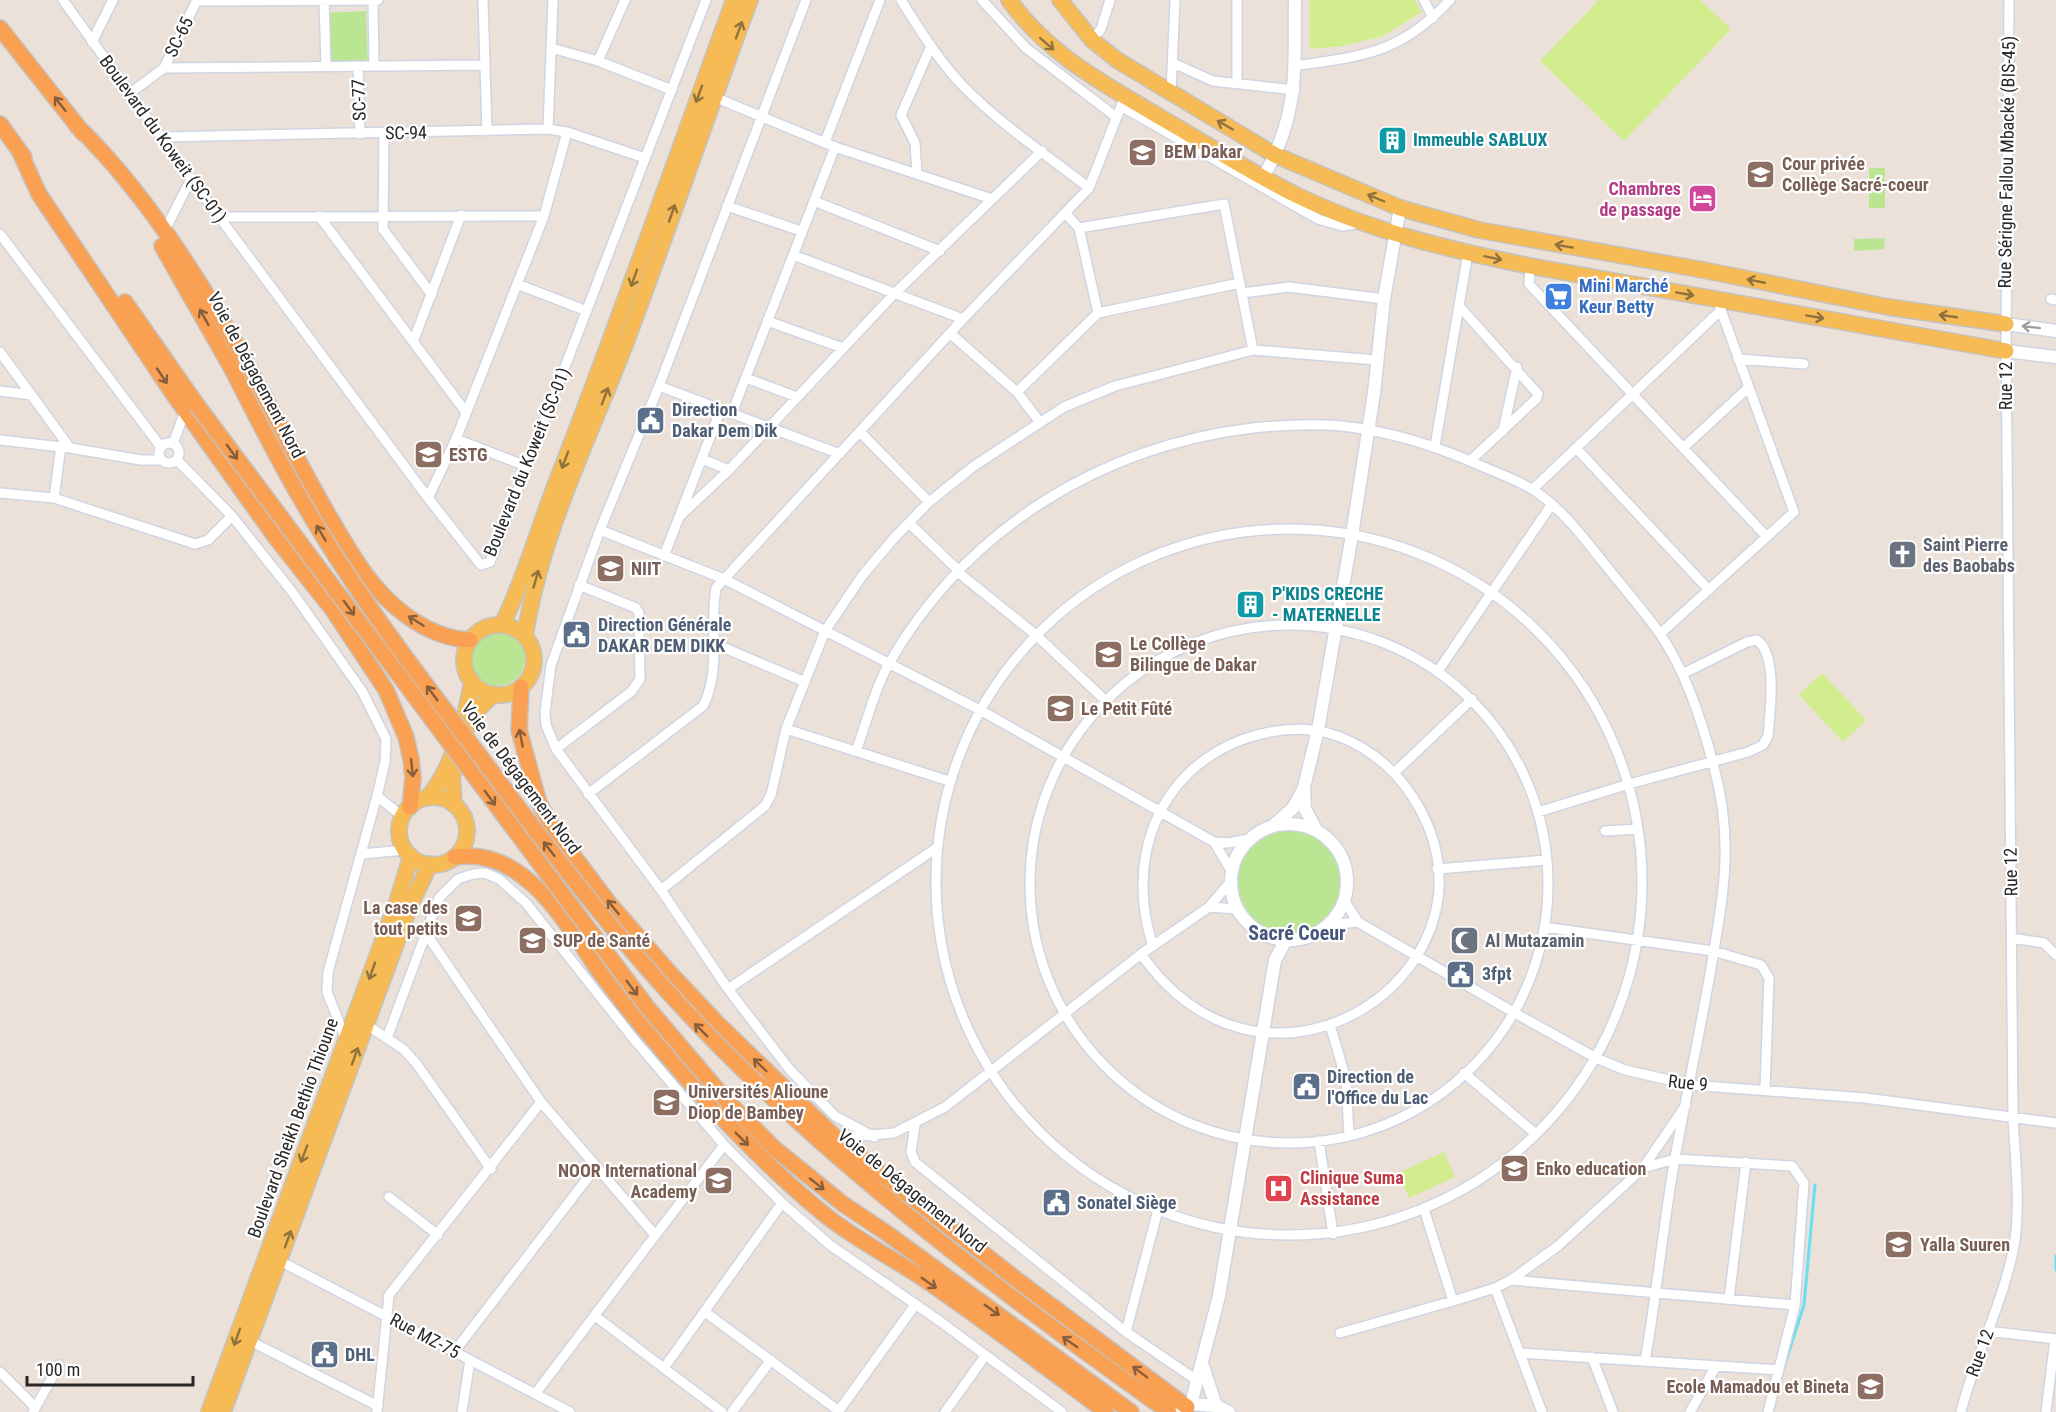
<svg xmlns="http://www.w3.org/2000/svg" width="2056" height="1412" font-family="'Roboto Condensed',sans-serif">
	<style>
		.green { fill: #bae593 }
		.pitch { fill: #d1ed8e }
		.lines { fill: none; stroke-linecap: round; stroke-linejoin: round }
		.stream { stroke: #67e0f3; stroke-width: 3 }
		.minor-casing { stroke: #cfd5e2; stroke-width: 12 }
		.tertiary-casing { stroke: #cfd5e2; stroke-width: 15 }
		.primary-casing { stroke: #c3c3c3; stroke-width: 18 }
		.trunk-casing { stroke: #c3c3c3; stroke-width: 18 }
		.minor { stroke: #fff; stroke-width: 9 }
		.tertiary { stroke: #fff; stroke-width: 12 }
		.primary { stroke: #f6bb54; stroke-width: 15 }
		.trunk { stroke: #faa052; stroke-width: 15 }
		.trunk-bridge-casing { stroke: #c3c3c3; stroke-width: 18; stroke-linecap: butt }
		.trunk-bridge { stroke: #faa052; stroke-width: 15 }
		.oneway { stroke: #8f723e }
		.oneway2 { stroke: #865e3b }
		.oneway3 { stroke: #9e9e9e }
		.labels { text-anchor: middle; stroke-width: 4.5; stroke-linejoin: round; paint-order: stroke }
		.street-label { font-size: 18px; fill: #282828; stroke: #fff }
		.culture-label { font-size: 18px; font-weight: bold; fill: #0d838f; stroke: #fff; text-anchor: start }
		.education-label { font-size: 18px; font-weight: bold; fill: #785e54; stroke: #fff; text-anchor: start }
		.hotel-label { font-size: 18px; font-weight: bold; fill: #b23c85; stroke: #fff; text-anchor: end }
		.shop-label { font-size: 18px; font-weight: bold; fill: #366cbe; stroke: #fff; text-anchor: start }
		.service-label { font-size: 18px; font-weight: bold; fill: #4e5e75; stroke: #fff; text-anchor: start }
		.worship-label { font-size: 18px; font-weight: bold; fill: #5b616d; stroke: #fff; text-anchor: start }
		.health-label { font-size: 18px; font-weight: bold; fill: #be3a42; stroke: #fff; text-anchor: start }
		.neighbourhood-label { font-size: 20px; font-weight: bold; fill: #47577b; stroke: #fff }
	</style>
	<rect width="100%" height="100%" fill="#ece1d9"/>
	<path class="green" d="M366,11L368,71L329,72L327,13Z
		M1869,168H1885V208H1869Z
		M1885,238L1884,249L1854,251V239Z
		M469 658a28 28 0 1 1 56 0a28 28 0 1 1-56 0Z
		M1236 883a54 54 0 1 1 108 0a54 54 0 1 1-108 0Z"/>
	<path class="pitch" d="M1310,0H1415L1422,12L1383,36L1343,46L1310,49Z
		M1599,0H1700L1731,29L1624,141L1540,61Z
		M1822,673L1866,720L1843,742L1799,695Z
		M1444,1152L1455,1177L1409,1198L1398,1173Z"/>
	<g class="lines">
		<path class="stream" d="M2056,1256V1270
			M1782,1373L1804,1305L1815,1185"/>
		<defs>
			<path id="minor" d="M63,0L191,179L428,498L481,565L490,562L706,0
				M324,0L326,66
				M373,0L374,66
				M483,0L487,131
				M806,0L659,386L600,530L551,665L545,712L546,725L556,749L661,890L728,989L790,1070L835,1116L874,1137
				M901,0C920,30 939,61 963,86C1001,125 1047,155 1089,188
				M982,0L1026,48L1116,117
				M1237,0V83
				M1424,0L1433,18
				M196,1L378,0
				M1092,40L1101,29L1110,0
				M92,42L113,0
				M551,48L598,61L672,90
				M598,61L625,0
				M1173,63L1213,81L1295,90
				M358,66L360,134
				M1294,66C1363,56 1400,54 1450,0
				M164,68L485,65
				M1171,93L1175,0
				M129,94L164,68L197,0
				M714,97L835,147L992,199
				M1121,106L1318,219L1342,226L1362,223
				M548,129L553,0
				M384,133L383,229L432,295
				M161,137L548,129L567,132L645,158
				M825,142L880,0
				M917,174L915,143L901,115L931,46
				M814,201L940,251
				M727,206L801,231
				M1066,214L1079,228L1098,313
				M319,216L465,411
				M220,217L544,216
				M1079,228L1224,204L1253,350
				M164,232L191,179
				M0,234L161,447
				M793,255L963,319
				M1530,266L1529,284L1767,537
				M517,284L587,311
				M1242,293L1289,287L1384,299
				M2051,299L2056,300
				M1459,306L1538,394L1537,398L1470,461
				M767,321L843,348
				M951,334L1017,392L1039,421
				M413,342L461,215
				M0,352L70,448
				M1738,359L1804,364
				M746,378L797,397
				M659,386L840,454
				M0,391L32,395
				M1017,392L1098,313L1240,283
				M732,413L835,147
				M1503,431L1517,367
				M860,432L929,502
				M456,439L526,466
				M0,440L70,448L141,460H161
				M159 453a10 10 0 1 1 20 0a10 10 0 1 1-20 0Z
				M173,444L185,411
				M1435,446L1468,253
				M1576,448L1709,590
				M1683,448L1748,388
				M702,459L729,470
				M177,460L232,516L293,593L362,691L386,739L385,762L377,796L328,972L327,992L346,1040
				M1533,489L1720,311
				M0,493L54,498L195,544L208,540L232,516
				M54,498L61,446
				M428,498L456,439L544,216L567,132
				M680,516L729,470L894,294L1042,151
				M909,523L960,572
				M936 882a353 353 0 1 1 706 0a353 353 0 1 1-706 0Z
				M600,530L724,579L980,710L1214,842L1228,843L1250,839
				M664,556L721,409
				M959,573L1036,635L1106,701
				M1030 884a259 259 0 1 1 518 0a259 259 0 1 1-518 0Z
				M1660,634L1794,512L1717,299
				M715,644L803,681
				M1438,671L1552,504
				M786,729L949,781
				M556,749L632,691L640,679L639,613L636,608L579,585
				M856,751C867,722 875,687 891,660C969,527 1102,446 1253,428C1291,424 1331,422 1369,430C1408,437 1443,449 1479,465C1497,473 1518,480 1535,491C1563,510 1582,536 1603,562C1621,585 1641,607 1658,631C1685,669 1701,719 1713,763C1735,843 1723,895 1710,974C1699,1036 1686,1097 1675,1158C1663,1225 1657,1294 1645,1361
				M1394,773L1472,699
				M588,794L703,706C722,669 709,627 716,588L963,319L1089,188L1125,96
				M377,796L403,817
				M1538,812L1629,784L1748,752L1763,745L1768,736C1770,712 1778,655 1757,640L1747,642L1682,674
				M1605,831L1638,829
				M1214,842L1232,872
				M361,854L405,850
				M1437,869L1547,860
				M661,890L765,806L771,795L786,729L825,631L862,576L894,538L929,502L974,466L1064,407L1115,386L1154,376L1253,350L1377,360
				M1344,900L1358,922L1513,1012L1596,1058L1625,1070L1691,1085L1865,1098L2056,1123
				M1209,907L1237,909
				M1328,925L1358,922
				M1544,927L1713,951L1761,965L1769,978L1765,1089
				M425,932L541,1102L655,1235
				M2012,938L2044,943L2056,955
				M1141,954C1272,1141 1525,959 1410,793C1391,765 1361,742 1328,733C1300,726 1270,730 1244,739C1156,771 1125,862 1153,946
				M728,989L935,849
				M367,1025L403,1049L416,1063L491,1169
				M1330,1025L1346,1079L1349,1135
				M387,1038L439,898L458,879L473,874L485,873L499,879L526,903L633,1038L724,1145L782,1203L830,1245L941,1322L1062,1412
				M1464,1073L1536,1134
				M915,1125L911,1152L915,1162L1126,1332L1198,1381
				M836,1138L894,1133L945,1107L1141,954L1209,907L1231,881
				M1319,1141L1333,1234
				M1643,1168L1686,1105
				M389,1197L438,1235
				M1424,1209L1453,1301
				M280,1261L570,1412
				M1511,1280L1795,1305
				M1495,1288L1542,1412
				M1729,1299L1746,1162
				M705,1312L839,1411
				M595,1316L722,1412
				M1987,1331L2056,1339
				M1126,1332L1158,1210
				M1340,1333L1453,1301L1495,1288L1511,1280L1558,1246L1643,1168L1675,1159L1792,1166L1804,1183L1795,1305L1768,1412
				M250,1341L378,1406
				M454,1352L596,1167
				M1520,1353L1779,1370
				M1592,1357L1613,1412
				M664,1368L782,1203
				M0,1372L35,1407
				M535,1394L724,1145
				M33,1412L59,1365
				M377,1412L389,1295L541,1102
				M462,1412L470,1360
				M732,1412L771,1360
				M838,1412L915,1305
				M945,1412L985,1356
				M1690,1412L1716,1366
				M1961,1412C1975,1355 2003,1304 2014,1246C2021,1205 2015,1159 2013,1118L2006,338L2009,0
				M2046,1412L2055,1339"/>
			<path id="tertiary" d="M1263,178C1300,112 1294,71 1295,0
				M2006,324L2056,331
				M2006,351L2056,357
				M1231 882a58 58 0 1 1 116 0a58 58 0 1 1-116 0Z
				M1274,825L1293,808L1304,788
				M1317,831L1305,809L1304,787L1318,730L1352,535L1374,393L1384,299L1400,208
				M1203,1366L1216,1406
				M1191,1404L1219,1296L1275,960L1286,940
				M1180,1412L1191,1404L1216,1406L1229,1412"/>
			<path id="primary" d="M1009,0C1049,55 1101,82 1158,116C1204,142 1249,172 1296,195C1370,231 1450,250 1530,266L2006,351
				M1060,0L1092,40L1117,60L1275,155L1400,208L1479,230L1703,270L1888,307L2006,324
				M502,625C526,576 540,523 560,473C621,316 676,158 734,0
				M464 660a35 35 0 1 1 70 0a35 35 0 1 1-70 0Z
				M525,636C541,532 591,435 628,337C670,225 708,112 750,0
				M467,728L474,713L494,694
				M399 831a34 34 0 1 1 68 0a34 34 0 1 1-68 0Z
				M427,798C452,771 466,717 472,681
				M454,804L452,777L455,762
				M209,1412L397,902L411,856
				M223,1412L410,906L430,864"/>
			<path id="trunk" d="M0,28L83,133
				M0,124L24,157
				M77,126C132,179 177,245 216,310C258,379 291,452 332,521C348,548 364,577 387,599C409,621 439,639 470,640
				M19,150L39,194L176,398L276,538L333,610L386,690L406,737L411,759L413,778L410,807
				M162,246L232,369
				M125,302L197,405
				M521,687L519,730L539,803L555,831L608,902L669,972L716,1022L836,1138L1021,1283L1187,1407
				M455,857C524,846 566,923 599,971C616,994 634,1017 653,1039C705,1102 761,1162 824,1214C856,1240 893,1258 927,1281C988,1323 1047,1368 1106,1412
				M759,1085C886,1206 1027,1311 1169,1412
				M728,1102L774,1148L843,1204L888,1234L1131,1412"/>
		</defs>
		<use href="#minor" class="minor-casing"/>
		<use href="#tertiary" class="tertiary-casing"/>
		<use href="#primary" class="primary-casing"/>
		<use href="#trunk" class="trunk-casing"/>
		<use href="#minor" class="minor"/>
		<use href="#tertiary" class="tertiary"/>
		<use href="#primary" class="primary"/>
		<use href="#trunk" class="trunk"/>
		<defs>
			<path id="trunk-bridge" d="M232,369C264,432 296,495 335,555C382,629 436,698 489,768C572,881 657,989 759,1085
				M197,405L647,1007L728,1102"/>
		</defs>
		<use href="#trunk-bridge" class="trunk-bridge-casing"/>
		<use href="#trunk-bridge" class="trunk-bridge"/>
	</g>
	<defs><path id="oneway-shaft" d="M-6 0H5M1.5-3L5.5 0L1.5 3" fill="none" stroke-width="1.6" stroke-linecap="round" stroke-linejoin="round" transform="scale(1.5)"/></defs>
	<g class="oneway">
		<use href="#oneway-shaft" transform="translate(739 30) rotate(-70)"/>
		<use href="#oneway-shaft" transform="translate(1047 44) rotate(41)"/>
		<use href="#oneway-shaft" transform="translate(699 94) rotate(110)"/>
		<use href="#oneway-shaft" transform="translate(1225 125) rotate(-150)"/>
		<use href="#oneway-shaft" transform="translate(1376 198) rotate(-157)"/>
		<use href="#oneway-shaft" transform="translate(672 213) rotate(-71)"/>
		<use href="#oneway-shaft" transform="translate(1564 246) rotate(-170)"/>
		<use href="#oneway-shaft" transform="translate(1493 258) rotate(12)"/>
		<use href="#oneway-shaft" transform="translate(634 278) rotate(110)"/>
		<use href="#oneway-shaft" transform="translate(1756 281) rotate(-169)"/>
		<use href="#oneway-shaft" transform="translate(1685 294) rotate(10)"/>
		<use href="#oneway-shaft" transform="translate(1948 316) rotate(-172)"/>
		<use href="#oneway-shaft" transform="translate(1815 317) rotate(10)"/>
		<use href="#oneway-shaft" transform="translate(605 396) rotate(-69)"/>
		<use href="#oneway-shaft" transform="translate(565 460) rotate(111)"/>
		<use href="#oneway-shaft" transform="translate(536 579) rotate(-74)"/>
		<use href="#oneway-shaft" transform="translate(372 971) rotate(110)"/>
		<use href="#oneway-shaft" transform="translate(355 1056) rotate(-70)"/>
		<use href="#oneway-shaft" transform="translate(304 1154) rotate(111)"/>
		<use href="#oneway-shaft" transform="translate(288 1239) rotate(-70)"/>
		<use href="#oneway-shaft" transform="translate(237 1337) rotate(110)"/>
	</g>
	<g class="oneway2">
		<use href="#oneway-shaft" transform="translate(60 104) rotate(-128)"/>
		<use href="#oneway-shaft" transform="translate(204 317) rotate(-119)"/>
		<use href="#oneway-shaft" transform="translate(162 376) rotate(56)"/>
		<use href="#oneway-shaft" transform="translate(232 452) rotate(54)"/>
		<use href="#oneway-shaft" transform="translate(321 533) rotate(-121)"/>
		<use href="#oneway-shaft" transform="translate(349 608) rotate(54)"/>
		<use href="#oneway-shaft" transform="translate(416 621) rotate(-148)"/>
		<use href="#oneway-shaft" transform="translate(432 693) rotate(-127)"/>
		<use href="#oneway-shaft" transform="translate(521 738) rotate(-101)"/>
		<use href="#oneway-shaft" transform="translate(412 768) rotate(84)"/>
		<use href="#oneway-shaft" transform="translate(490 798) rotate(54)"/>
		<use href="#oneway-shaft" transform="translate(549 849) rotate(-128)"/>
		<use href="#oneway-shaft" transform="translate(613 907) rotate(-129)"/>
		<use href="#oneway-shaft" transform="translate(632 988) rotate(53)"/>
		<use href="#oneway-shaft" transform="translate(701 1030) rotate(-135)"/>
		<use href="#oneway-shaft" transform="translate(760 1065) rotate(-136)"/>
		<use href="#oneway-shaft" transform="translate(742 1139) rotate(45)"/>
		<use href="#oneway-shaft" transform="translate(817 1184) rotate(38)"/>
		<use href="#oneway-shaft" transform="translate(929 1283) rotate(35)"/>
		<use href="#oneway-shaft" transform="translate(992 1310) rotate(36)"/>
		<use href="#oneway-shaft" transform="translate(1070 1342) rotate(-145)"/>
		<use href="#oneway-shaft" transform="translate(1140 1372) rotate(-143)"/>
	</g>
	<use class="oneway3" href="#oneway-shaft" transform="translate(2031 327) rotate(-173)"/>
	<defs>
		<symbol id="building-square" viewBox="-11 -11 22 22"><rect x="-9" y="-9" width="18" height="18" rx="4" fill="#0f9aa8" stroke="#fff"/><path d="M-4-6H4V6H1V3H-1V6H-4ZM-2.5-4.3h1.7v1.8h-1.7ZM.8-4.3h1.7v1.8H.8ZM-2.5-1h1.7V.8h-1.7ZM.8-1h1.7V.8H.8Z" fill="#fff"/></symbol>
		<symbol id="university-square" viewBox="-11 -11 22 22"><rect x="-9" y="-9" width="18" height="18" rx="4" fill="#8d6e63" stroke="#fff"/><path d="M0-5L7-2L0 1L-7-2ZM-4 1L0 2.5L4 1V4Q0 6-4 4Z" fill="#fff"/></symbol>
		<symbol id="school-square" viewBox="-11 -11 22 22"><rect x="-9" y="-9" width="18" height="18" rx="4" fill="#8d6e63" stroke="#fff"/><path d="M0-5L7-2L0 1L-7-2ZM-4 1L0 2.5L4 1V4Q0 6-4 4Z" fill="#fff"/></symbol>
		<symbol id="hotel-square" viewBox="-11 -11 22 22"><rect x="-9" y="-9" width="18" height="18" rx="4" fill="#d1479c" stroke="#fff"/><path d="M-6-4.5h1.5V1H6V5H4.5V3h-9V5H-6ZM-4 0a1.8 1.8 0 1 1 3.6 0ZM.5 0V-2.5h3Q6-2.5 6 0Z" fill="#fff"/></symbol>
		<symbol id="supermarket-square" viewBox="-11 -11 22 22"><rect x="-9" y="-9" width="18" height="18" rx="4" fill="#3f7fe0" stroke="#fff"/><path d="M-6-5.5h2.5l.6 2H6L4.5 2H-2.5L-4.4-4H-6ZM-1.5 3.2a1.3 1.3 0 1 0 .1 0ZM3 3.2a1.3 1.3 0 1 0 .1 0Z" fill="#fff"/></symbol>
		<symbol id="civic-square" viewBox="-11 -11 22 22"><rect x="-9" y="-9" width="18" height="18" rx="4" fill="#5c6f8a" stroke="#fff"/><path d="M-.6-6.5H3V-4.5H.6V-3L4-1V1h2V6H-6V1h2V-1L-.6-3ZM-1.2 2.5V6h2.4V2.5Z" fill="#fff"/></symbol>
		<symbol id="church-square" viewBox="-11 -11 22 22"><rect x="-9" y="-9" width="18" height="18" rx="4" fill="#6b7280" stroke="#fff"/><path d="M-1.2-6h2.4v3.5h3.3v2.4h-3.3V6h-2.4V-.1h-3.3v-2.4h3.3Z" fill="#fff"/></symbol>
		<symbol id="mosque-square" viewBox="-11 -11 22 22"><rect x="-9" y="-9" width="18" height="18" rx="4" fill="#6b7280" stroke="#fff"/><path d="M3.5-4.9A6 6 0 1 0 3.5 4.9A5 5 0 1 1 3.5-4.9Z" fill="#fff"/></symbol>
		<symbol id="hospital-square" viewBox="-11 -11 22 22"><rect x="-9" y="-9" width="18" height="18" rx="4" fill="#e0444e" stroke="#fff"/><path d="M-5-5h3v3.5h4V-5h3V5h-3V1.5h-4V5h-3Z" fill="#fff"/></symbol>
	</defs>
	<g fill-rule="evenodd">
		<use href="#building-square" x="1376" y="124" width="33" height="33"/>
		<use href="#university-square" x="1126" y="136" width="33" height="33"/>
		<use href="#school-square" x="1744" y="158" width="33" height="33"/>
		<use href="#hotel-square" x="1686" y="182" width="33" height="33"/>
		<use href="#supermarket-square" x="1542" y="280" width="33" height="33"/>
		<use href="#civic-square" x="634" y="404" width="33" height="33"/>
		<use href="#university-square" x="412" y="438" width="33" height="33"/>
		<use href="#church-square" x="1886" y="538" width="33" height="33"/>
		<use href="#university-square" x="594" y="552" width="33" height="33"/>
		<use href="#building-square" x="1234" y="588" width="33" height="33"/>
		<use href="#civic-square" x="560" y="618" width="33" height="33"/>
		<use href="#school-square" x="1092" y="638" width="33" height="33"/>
		<use href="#school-square" x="1044" y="692" width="33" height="33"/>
		<use href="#school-square" x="452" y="902" width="33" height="33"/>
		<use href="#university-square" x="516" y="924" width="33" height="33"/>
		<use href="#mosque-square" x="1448" y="924" width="33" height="33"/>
		<use href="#civic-square" x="1444" y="958" width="33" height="33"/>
		<use href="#civic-square" x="1290" y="1070" width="33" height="33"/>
		<use href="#university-square" x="650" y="1086" width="33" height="33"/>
		<use href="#school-square" x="1498" y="1152" width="33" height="33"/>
		<use href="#school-square" x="702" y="1164" width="33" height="33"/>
		<use href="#hospital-square" x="1262" y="1172" width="33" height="33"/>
		<use href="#civic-square" x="1040" y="1186" width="33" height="33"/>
		<use href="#school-square" x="1882" y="1228" width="33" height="33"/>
		<use href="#civic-square" x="308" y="1338" width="33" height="33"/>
		<use href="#school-square" x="1854" y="1370" width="33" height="33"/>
	</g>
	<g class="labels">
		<g class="street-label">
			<text transform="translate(179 37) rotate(-64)" y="6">SC-65</text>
			<text transform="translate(359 100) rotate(-92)" y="6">SC-77</text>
			<text transform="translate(406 133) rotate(-1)" y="6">SC-94</text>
			<text transform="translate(163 139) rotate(54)" y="6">Boulevard du Koweit (SC-01)</text>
			<text transform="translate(2007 162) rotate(-89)" y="6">Rue Sérigne Fallou Mbacké (BIS-45)</text>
			<text transform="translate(256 375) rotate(62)" y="6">Voie de Dégagement Nord</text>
			<text transform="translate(2006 386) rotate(-90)" y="6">Rue 12</text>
			<text transform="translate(527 462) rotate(-68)" y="6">Boulevard du Koweit (SC-01)</text>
			<text transform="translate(521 778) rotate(53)" y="6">Voie de Dégagement Nord</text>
			<text transform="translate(2011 872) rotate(-91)" y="6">Rue 12</text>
			<text transform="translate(1688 1083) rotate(6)" y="6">Rue 9</text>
			<text transform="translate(293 1128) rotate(-70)" y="6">Boulevard Sheikh Bethio Thioune</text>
			<text transform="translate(912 1191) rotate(39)" y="6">Voie de Dégagement Nord</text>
			<text transform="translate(425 1336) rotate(28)" y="6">Rue MZ-75</text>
			<text transform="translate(1980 1353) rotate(-70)" y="6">Rue 12</text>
		</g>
		<g class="culture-label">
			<text x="1413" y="146">Immeuble SABLUX</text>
			<text x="1272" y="600">P'KIDS CRECHE<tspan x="1272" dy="21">- MATERNELLE</tspan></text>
		</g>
		<g class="education-label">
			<text x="1164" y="158">BEM Dakar</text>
			<text x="1782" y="170">Cour privée<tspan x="1782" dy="21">Collège Sacré-coeur</tspan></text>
			<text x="449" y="461">ESTG</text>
			<text x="631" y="575">NIIT</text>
			<text x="1130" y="650">Le Collège<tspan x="1130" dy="21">Bilingue de Dakar</tspan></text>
			<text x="1081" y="715">Le Petit Fûté</text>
			<text x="448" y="914" text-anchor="end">La case des<tspan x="448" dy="21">tout petits</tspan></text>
			<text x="553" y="947">SUP de Santé</text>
			<text x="688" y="1098">Universités Alioune<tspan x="688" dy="21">Diop de Bambey</tspan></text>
			<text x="1536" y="1175">Enko education</text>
			<text x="697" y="1177" text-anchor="end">NOOR International<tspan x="697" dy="21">Academy</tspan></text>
			<text x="1920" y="1251">Yalla Suuren</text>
			<text x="1849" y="1393" text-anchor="end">Ecole Mamadou et Bineta</text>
		</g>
		<g class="hotel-label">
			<text x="1681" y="195">Chambres<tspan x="1681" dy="21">de passage</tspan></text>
		</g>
		<g class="shop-label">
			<text x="1579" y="292">Mini Marché<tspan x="1579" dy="21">Keur Betty</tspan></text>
		</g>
		<g class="service-label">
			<text x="672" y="416">Direction<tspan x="672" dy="21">Dakar Dem Dik</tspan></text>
			<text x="598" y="631">Direction Générale<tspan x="598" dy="21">DAKAR DEM DIKK</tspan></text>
			<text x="1482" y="980">3fpt</text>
			<text x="1327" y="1083">Direction de<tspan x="1327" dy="21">l'Office du Lac</tspan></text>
			<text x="1077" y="1209">Sonatel Siège</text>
			<text x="345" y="1361">DHL</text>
		</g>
		<g class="worship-label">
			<text x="1923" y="551">Saint Pierre<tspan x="1923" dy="21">des Baobabs</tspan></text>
			<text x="1485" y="947">Al Mutazamin</text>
		</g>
		<g class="health-label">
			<text x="1300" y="1184">Clinique Suma<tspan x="1300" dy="21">Assistance</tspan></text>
		</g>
		<g class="neighbourhood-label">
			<text x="1297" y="940">Sacré Coeur</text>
		</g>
	</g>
	<path d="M27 1376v9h166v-9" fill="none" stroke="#282828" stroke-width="3"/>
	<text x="36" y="1376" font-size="18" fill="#282828" stroke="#ffffff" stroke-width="4.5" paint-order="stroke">100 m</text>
</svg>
